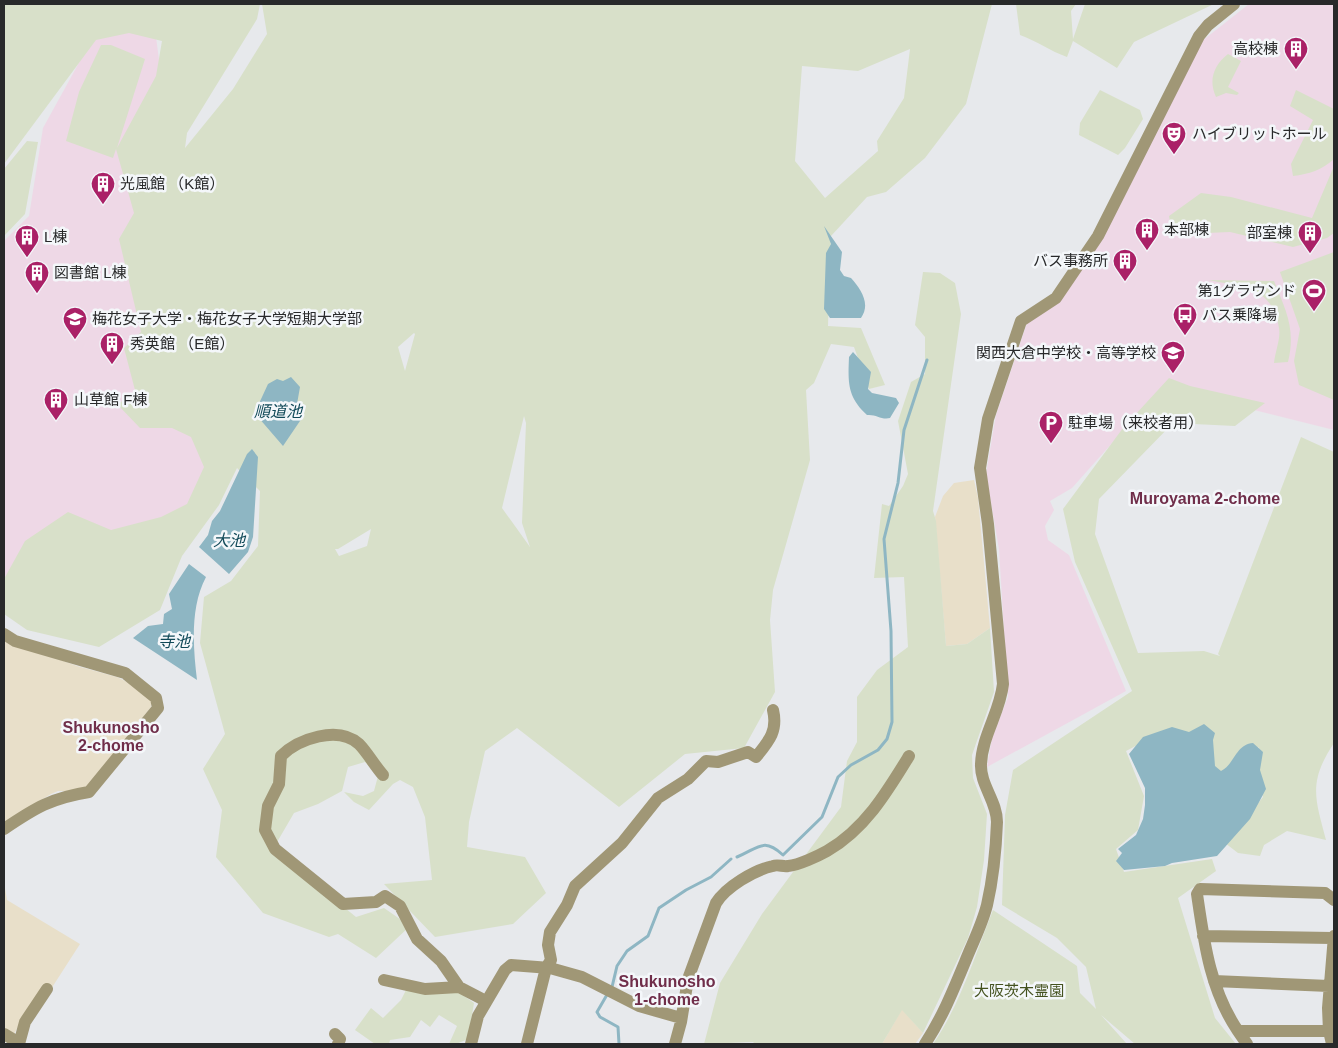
<svg xmlns="http://www.w3.org/2000/svg" width="1338" height="1048" font-family="Arial,'Noto Sans JP',sans-serif">
	<style>
		.industrial { fill: #e8dfc9 }
		.education { fill: #eed8e6 }
		.green { fill: #d8e0c9; fill-rule: evenodd }
		.water { fill: #8eb6c3 }
		.lines { fill: none; stroke-linecap: round; stroke-linejoin: round }
		.stream { stroke: #8eb6c3; stroke-width: 3 }
		.minor { stroke: #a09776; stroke-width: 12 }
		.labels { text-anchor: middle; stroke-width: 5; stroke-linejoin: round; paint-order: stroke }
		.poi-label { font-size: 15px; fill: #28292a; stroke: #f4f7fa; text-anchor: start }
		.park-label { font-size: 15px; fill: #44521f; stroke: #f4f7fa }
		.water-label { font-size: 16px; font-style: italic; fill: #114958; stroke: #f4f7fa }
		.neighbourhood-label { font-size: 16px; font-weight: bold; fill: #702e4a; stroke: #f4f7fa }
	</style>
	<rect width="100%" height="100%" fill="#e7e9ec"/>
	<path class="industrial" d="M974,480L978,498L990,628L967,644L946,646L935,517L943,496L954,483Z
		M4,639L77,666L117,677L137,687L151,701V707L89,785L77,791H58L51,794L4,823Z
		M4,882L7,900L80,944L51,989L24,1016L14,1034L4,1029Z
		M902,1009L923,1033L915,1044H882Z"/>
	<path class="education" d="M1249,4H1334V430L1162,387L1072,488L1050,501L1054,510L1045,526L1048,540L1069,555L1126,691L987,767L992,738L1008,697L999,549L986,474L996,415L1027,323L1058,301L1202,41Z
		M102,21L156,37L211,455L190,509L4,600V241L29,216L43,128Z"/>
	<path class="green" d="M4,4H260L257,19L187,133L185,148L233,89L267,34L262,4H992L966,104L925,158L886,192L867,197L831,236L828,326L861,328L885,385L869,389L854,347L831,344L814,383L806,390L810,460L773,590L770,620L775,692L744,748L685,754L619,807L517,728L485,751L469,822L467,847L525,857L546,893L513,924L435,937L384,884L432,880L425,817L413,787L400,780L393,784L369,810L354,802L344,792L363,796L374,791L378,776L365,762L348,767L342,791L318,804L294,813L273,849L356,917L384,908L410,926L376,958L338,934L329,937L263,913L216,857L222,810L203,769L225,734L200,643L204,597L231,581L258,546L260,491L237,468L219,505L182,556L160,610L99,647L27,630L4,614V579L25,541L68,512L111,530L161,517L187,504L204,467L191,437L172,428H140L117,404L136,394L124,348L141,332L119,239L134,213L116,149L113,158L66,141L79,92L101,45H111L145,59L117,148L156,76L162,41L129,33L96,40L4,164ZM910,49L904,98L877,141L878,151L825,198L795,161L802,66L858,71ZM414,333L415,334L405,371L398,347ZM524,416L526,423L522,523L530,547L502,508ZM371,529L367,546L339,556L335,549H338Z
		M1016,4H1076L1071,11L1073,39L1085,4H1214L1134,42L1117,68L1073,41L1067,57C1050,51 1037,41 1020,35Z
		M1228,54L1241,61L1228,87L1239,93L1237,95L1226,93L1216,97C1208,80 1214,65 1228,54Z
		M1100,90L1140,110L1143,119L1125,148L1118,155L1079,135L1080,123Z
		M1296,90L1334,109V159C1322,170 1309,174 1293,176L1291,164L1313,120L1290,106Z
		M27,141L38,142L25,214L4,236V169Z
		M1334,166V233L1327,238L1293,247L1230,232L1183,234L1171,228L1169,216L1201,193L1231,197L1312,218Z
		M1334,252V400L1299,385L1294,361L1300,329L1280,272Z
		M923,272L940,273L955,283L961,314L933,511L936,521L946,646L967,644L990,628L994,692L972,755L973,778L987,814L984,860L977,907L968,938L923,1033L902,1010L882,1044H755L753,1042L704,1044L720,983L762,914L841,807L847,761L857,742V697L877,670L908,647L904,577L874,578L882,504L889,506L903,486L908,474L898,421L911,382L925,374V337L915,325Z
		M1208,280L1274,281C1286,311 1296,329 1288,362L1274,363C1275,352 1281,338 1279,328C1272,286 1243,287 1208,280Z
		M1169,378L1190,386L1265,403L1235,426L1173,423L1099,499L1095,534L1138,653L1204,651L1220,656L1218,654L1301,437L1334,452V743C1308,782 1315,798 1326,840L1287,831L1264,845L1260,856L1238,853L1225,843L1229,821L1241,829L1243,822L1263,797L1253,770L1259,747L1217,776L1187,740L1170,728L1126,751L1144,796L1138,830L1116,849L1124,872L1212,859L1216,871L1178,898L1215,1018L1236,1044H1135L1101,1015L1127,1044H933C961,1003 975,955 993,910L1077,966L1080,993L1096,1009L1086,967L1057,938L1002,905L1005,815L1013,770L1132,691L1075,562L1063,509L1123,428Z
		M407,988L454,989L474,1003L468,1039L456,1044H449L457,1026L439,1015L430,1027L421,1020L410,1037L390,1040L389,1044H375L355,1030L371,1008L383,1018L401,1000Z"/>
	<path class="water" d="M824,226L842,252L840,270L844,276L851,278C861,289 871,304 861,318H830L824,309L826,253L831,244Z
		M853,352L871,372L868,389L872,393L896,398L899,403L890,418C881,420 876,414 867,415C847,397 848,382 849,357Z
		M291,377L300,387L297,404L302,418L283,446L258,417L256,410L268,384L277,379L283,381Z
		M252,449L258,457L253,537L248,552L229,574L199,547L208,535L212,521L220,511L247,454Z
		M189,564L206,577C190,607 193,647 197,680L133,638L148,626L163,624L164,614L172,609L169,594Z
		M1204,724L1215,733L1213,740L1215,766L1221,771C1234,765 1236,744 1253,743L1263,752L1260,770L1266,789L1250,819L1217,856L1172,863L1165,866L1124,870L1116,861L1122,853L1118,849L1136,835L1143,819L1145,805V788L1129,754L1143,737L1172,727L1189,732Z"/>
	<g class="lines">
		<path class="stream" d="M737,857C759,848 763,837 783,855L822,817L838,777L851,765L878,750L887,739L892,722L891,631L884,539L898,483L904,430L927,360
			M612,987L617,966L627,951L648,936L659,908L686,890L711,877L731,859
			M608,993L597,1012L600,1017L618,1027L619,1044"/>
		<path class="minor" d="M4,634L15,641L125,673L156,698L158,708L89,792C51,798 35,808 4,829
			M383,775C375,766 367,752 359,744C338,725 298,739 281,756L279,784L268,806L265,830L275,849L343,904L376,902L385,896L400,906L417,939L441,961L459,987L486,1001
			M1334,900L1325,893L1200,889L1197,894C1204,942 1210,990 1238,1031H1329L1328,1008L1334,936
			M1203,936L1332,938
			M384,980L425,989L459,987
			M1214,981L1329,986
			M1238,1031L1247,1044
			M1329,1031L1332,1044
			M4,1034L19,1043
			M335,1034L340,1039L338,1044
			M19,1044L25,1022L47,989
			M471,1044L478,1016L505,970L511,965L550,968L582,977L639,1006L681,1018
			M527,1044L546,968L551,960L548,945L550,932L567,905L575,886L622,843L658,798L688,779L706,761L718,762L748,752L756,757C769,741 778,731 773,710
			M675,1044L681,1022L688,979L716,903C726,887 754,870 773,866C778,864 783,867 788,866C799,865 818,856 827,851C865,829 887,792 909,756
			M925,1044C942,1018 953,991 965,962C972,944 982,925 987,905C993,879 996,849 997,822C997,801 980,785 981,764C982,736 1000,712 1003,684L988,524L980,468L988,419L1021,321L1056,298L1098,236L1199,36L1208,25L1234,4"/>
	</g>
	<defs>
		<symbol id="building-pin" viewBox="-11 -11 22 30"><path d="M0 17L-7.5 6A9.5 9.5 0 1 1 7.5 6Z" fill="#aa2167" stroke="#f4f7fa"/><path d="M-4-6H4V6H1V3H-1V6H-4ZM-2.5-4.3h1.7v1.8h-1.7ZM.8-4.3h1.7v1.8H.8ZM-2.5-1h1.7V.8h-1.7ZM.8-1h1.7V.8H.8Z" fill="#fff"/></symbol>
		<symbol id="theatre-pin" viewBox="-11 -11 22 30"><path d="M0 17L-7.5 6A9.5 9.5 0 1 1 7.5 6Z" fill="#aa2167" stroke="#f4f7fa"/><path d="M-5-5.5Q0-4 5-5.5V0Q5 5 0 6Q-5 5-5 0ZM-3.3-2.5H-1v1.5H-3.3ZM1-2.5H3.3v1.5H1ZM-2.8 1Q0 5.5 2.8 1Z" fill="#fff"/></symbol>
		<symbol id="stadium-pin" viewBox="-11 -11 22 30"><path d="M0 17L-7.5 6A9.5 9.5 0 1 1 7.5 6Z" fill="#aa2167" stroke="#f4f7fa"/><path d="M0-5a6.5 5 0 1 0 0 10a6.5 5 0 1 0 0-10ZM-3.5-1.8h7v3.6h-7Z" fill="#fff"/></symbol>
		<symbol id="bus-pin" viewBox="-11 -11 22 30"><path d="M0 17L-7.5 6A9.5 9.5 0 1 1 7.5 6Z" fill="#aa2167" stroke="#f4f7fa"/><path d="M-5-6H5V4H4V6H2V4H-2V6H-4V4H-5ZM-3.5-4V0h7V-4ZM-3.5 1.2v1.5H-2V1.2ZM2 1.2v1.5H3.5V1.2Z" fill="#fff"/></symbol>
		<symbol id="university-pin" viewBox="-11 -11 22 30"><path d="M0 17L-7.5 6A9.5 9.5 0 1 1 7.5 6Z" fill="#aa2167" stroke="#f4f7fa"/><path d="M0-5L7-2L0 1L-7-2ZM-4 1L0 2.5L4 1V4Q0 6-4 4Z" fill="#fff"/></symbol>
		<symbol id="school-pin" viewBox="-11 -11 22 30"><path d="M0 17L-7.5 6A9.5 9.5 0 1 1 7.5 6Z" fill="#aa2167" stroke="#f4f7fa"/><path d="M0-5L7-2L0 1L-7-2ZM-4 1L0 2.5L4 1V4Q0 6-4 4Z" fill="#fff"/></symbol>
		<symbol id="parking-pin" viewBox="-11 -11 22 30"><path d="M0 17L-7.5 6A9.5 9.5 0 1 1 7.5 6Z" fill="#aa2167" stroke="#f4f7fa"/><path d="M-3.5-5.5H1a3.5 3.5 0 0 1 0 7H-1V5.5H-3.5ZM-1-3.4V-.6H.8a1.4 1.4 0 0 0 0-2.8Z" fill="#fff"/></symbol>
	</defs>
	<g fill-rule="evenodd">
		<use href="#building-pin" x="1282" y="35" width="28" height="38"/>
		<use href="#theatre-pin" x="1160" y="120" width="28" height="38"/>
		<use href="#building-pin" x="89" y="170" width="28" height="38"/>
		<use href="#building-pin" x="1133" y="216" width="28" height="38"/>
		<use href="#building-pin" x="1296" y="219" width="28" height="38"/>
		<use href="#building-pin" x="13" y="223" width="28" height="38"/>
		<use href="#building-pin" x="1111" y="247" width="28" height="38"/>
		<use href="#building-pin" x="23" y="259" width="28" height="38"/>
		<use href="#stadium-pin" x="1300" y="277" width="28" height="38"/>
		<use href="#bus-pin" x="1171" y="301" width="28" height="38"/>
		<use href="#university-pin" x="61" y="305" width="28" height="38"/>
		<use href="#building-pin" x="98" y="330" width="28" height="38"/>
		<use href="#school-pin" x="1159" y="339" width="28" height="38"/>
		<use href="#building-pin" x="42" y="386" width="28" height="38"/>
		<use href="#parking-pin" x="1037" y="409" width="28" height="38"/>
	</g>
	<g class="labels">
		<g class="poi-label">
			<text x="1278" y="54" text-anchor="end">高校棟</text>
			<text x="1192" y="139">ハイブリットホール</text>
			<text x="120" y="189">光風館 （K館）</text>
			<text x="1164" y="235">本部棟</text>
			<text x="1292" y="238" text-anchor="end">部室棟</text>
			<text x="44" y="242">L棟</text>
			<text x="1108" y="266" text-anchor="end">バス事務所</text>
			<text x="54" y="278">図書館 L棟</text>
			<text x="1296" y="296" text-anchor="end">第1グラウンド</text>
			<text x="1202" y="320">バス乗降場</text>
			<text x="92" y="324">梅花女子大学・梅花女子大学短期大学部</text>
			<text x="130" y="349">秀英館 （E館）</text>
			<text x="1156" y="358" text-anchor="end">関西大倉中学校・高等学校</text>
			<text x="74" y="405">山草館 F棟</text>
			<text x="1068" y="428">駐車場（来校者用）</text>
		</g>
		<g class="park-label">
			<text x="1019" y="996">大阪茨木霊園</text>
		</g>
		<g class="water-label">
			<text x="278" y="417">順道池</text>
			<text x="229" y="546">大池</text>
			<text x="174" y="647">寺池</text>
		</g>
		<g class="neighbourhood-label">
			<text x="1205" y="504">Muroyama 2-chome</text>
			<text x="111" y="733">Shukunosho<tspan x="111" dy="18">2-chome</tspan></text>
			<text x="667" y="987">Shukunosho<tspan x="667" dy="18">1-chome</tspan></text>
		</g>
	</g>
	<rect width="1338" height="1048" fill="none" stroke="#28292a" stroke-width="10"/>
</svg>
